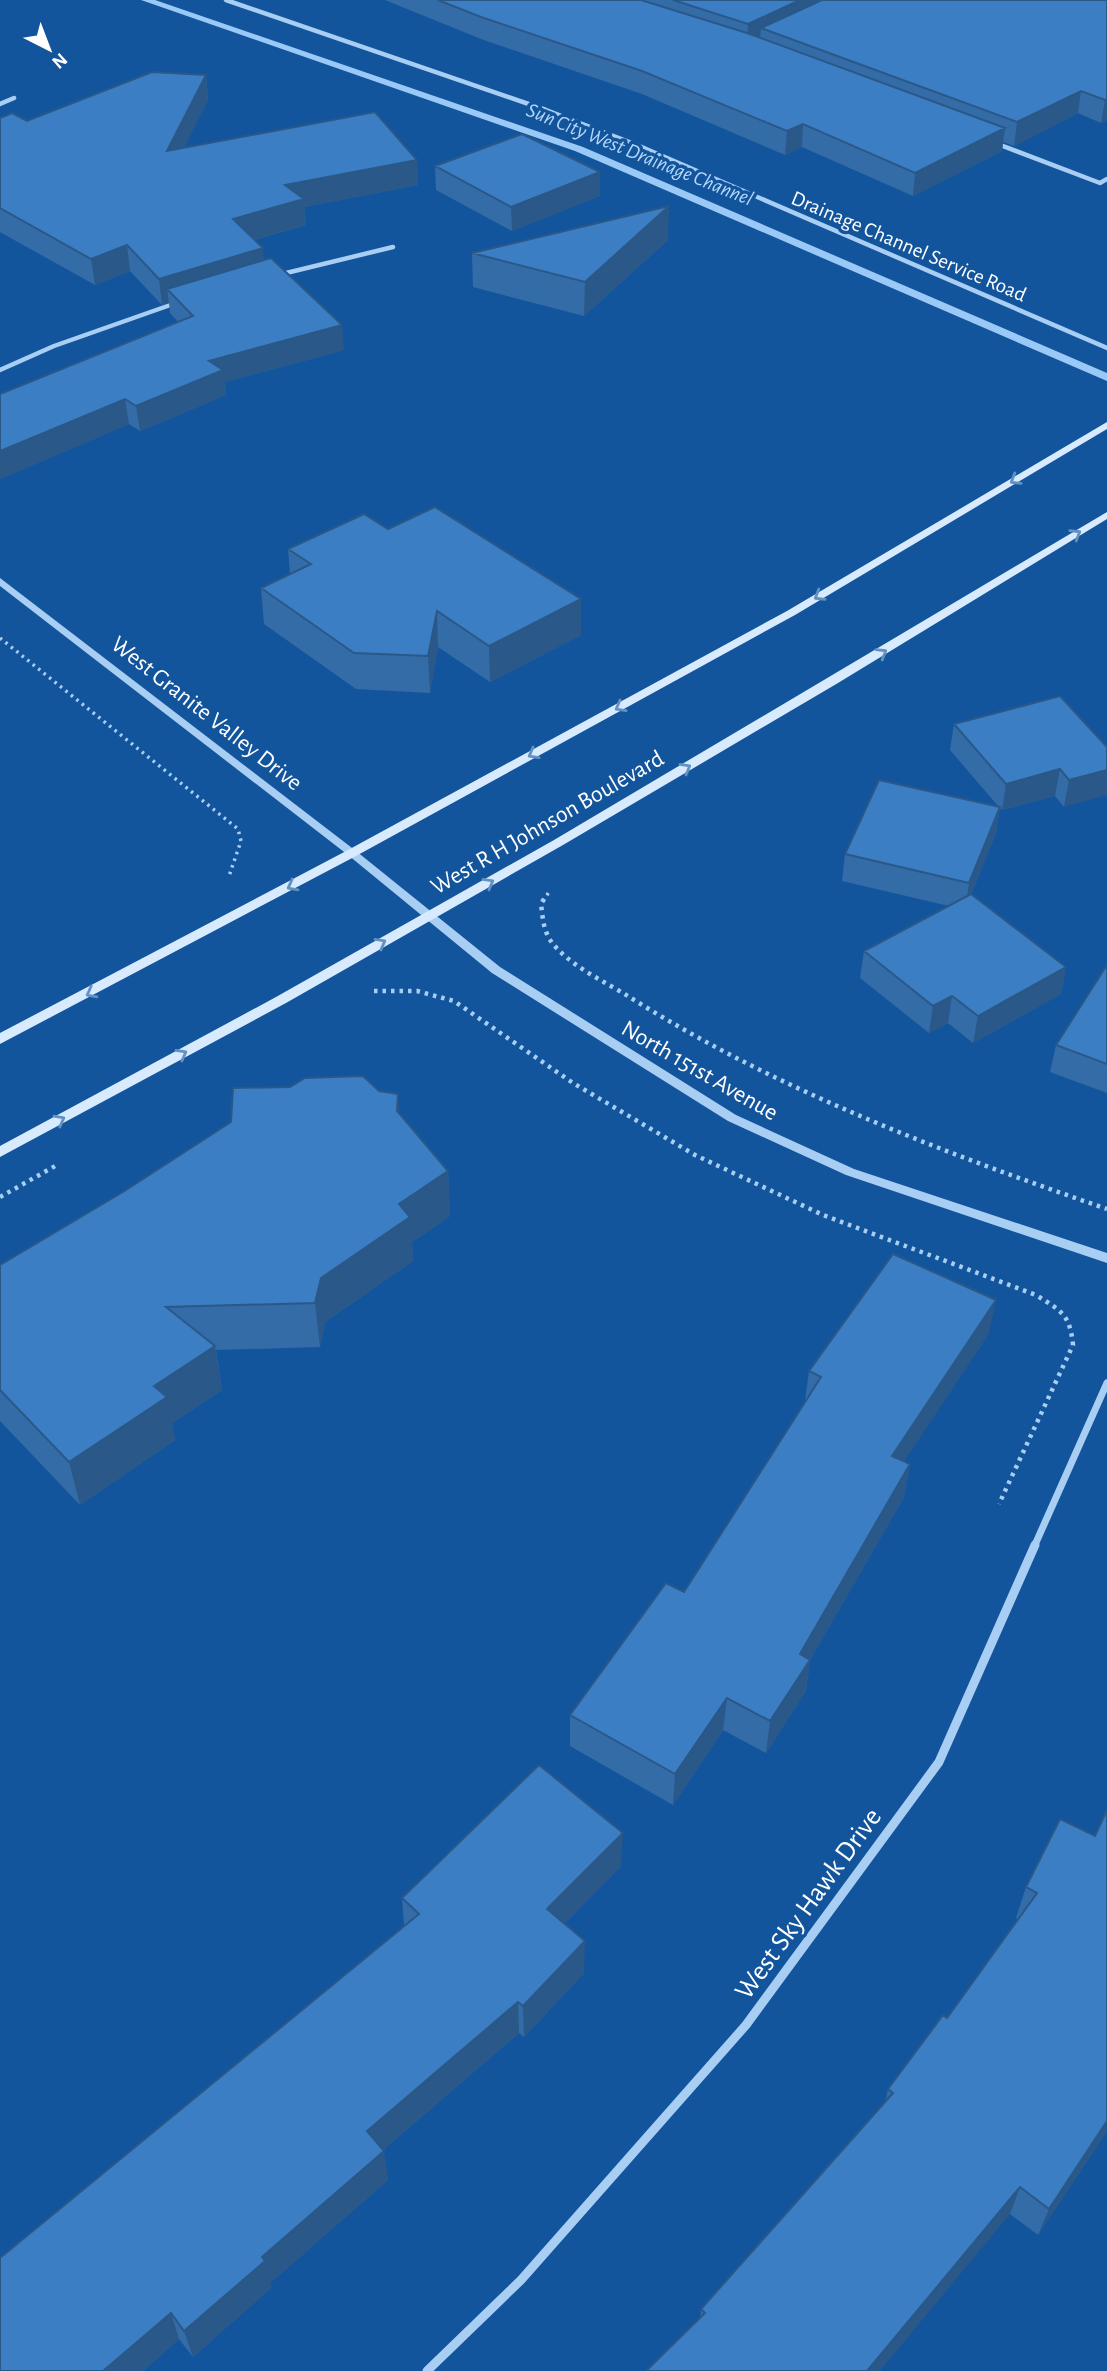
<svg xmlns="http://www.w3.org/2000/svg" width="1107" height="2371" font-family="'Alegreya Sans',sans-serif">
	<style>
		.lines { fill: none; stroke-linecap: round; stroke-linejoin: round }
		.stream { fill: #9bc9f7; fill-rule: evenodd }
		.path-far1 { stroke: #a9cef4; stroke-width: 3.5; stroke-dasharray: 2.5 4.5; stroke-linecap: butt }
		.path { stroke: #a9cef4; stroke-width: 4.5; stroke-dasharray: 3.5 5; stroke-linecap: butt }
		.minor-far2 { stroke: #a9cef4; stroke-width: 4.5 }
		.minor-far1 { stroke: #a9cef4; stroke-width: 7 }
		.minor { stroke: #a9cef4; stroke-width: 9 }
		.tertiary { fill: #a9cef4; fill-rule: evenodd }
		.secondary { fill: #d8eafd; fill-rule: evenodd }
		.wall { fill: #346ca8 }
		.shaded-wall { fill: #2a5888 }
		.building { fill: #3c7ec3; stroke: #2a5888; stroke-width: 2 }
		.oneway { stroke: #6291c3 }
		.labels { text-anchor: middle; stroke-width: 7; stroke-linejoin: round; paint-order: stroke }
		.far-water-label { font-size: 21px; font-style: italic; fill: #b5d8fa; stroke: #13559c }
		.far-street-label { font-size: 21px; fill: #fff; stroke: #13559c }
		.street-label { font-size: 24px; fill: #fff; stroke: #13559c }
		.near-street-label { font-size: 28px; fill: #fff; stroke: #13559c }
	</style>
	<rect width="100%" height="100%" fill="#13559c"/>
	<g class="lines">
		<path class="stream" d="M141,0H155L583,147L1107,373V381L575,151Z"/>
		<path class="path-far1" d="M0,638L238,829L241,841L229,876
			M543,901L549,892"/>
		<path class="path" d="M544,899L541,904C543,919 543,931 553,944C573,968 606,982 631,998C779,1091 942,1152 1107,1209
			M374,991H417L454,1001L573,1083L695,1155L823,1215L1036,1295C1061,1311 1070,1314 1073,1345L999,1504
			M0,1197L57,1165"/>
		<path class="minor-far2" d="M226,0L546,110L637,145L1107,348
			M0,104L14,98
			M995,143L1100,183L1107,179
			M278,275L393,247
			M0,370L54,346L176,303"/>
		<path class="minor-far1" d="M1034,1547L1107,1383"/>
		<path class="minor" d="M427,2371L521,2280L746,2025L939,1762L1035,1545"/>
		<path class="tertiary" d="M0,578L356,851L500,967L736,1115L854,1169L1107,1253V1263L846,1175L728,1121L492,973L348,855L0,586Z"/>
		<path class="secondary" d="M1107,422V429L795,615L356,856L0,1044V1033L348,850L787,611Z
			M1107,512V519L838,683L563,845L286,1003L0,1157V1146L276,997L554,840Z"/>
	</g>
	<path class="wall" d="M385,0H1107V120L1101,123L1078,113L1014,146L1003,142L1002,151L913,196L802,147L785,155L642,94L481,39Z
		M206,75L208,100L184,147L417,160L418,185L304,207L306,225L254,240L264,260L344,350L225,382L226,395L140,431L129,424L0,479L178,322L170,313L169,303L162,305L130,271L95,285L0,232V118L27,121Z
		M435,166L600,196L512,231L436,190Z
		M668,240L584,316L473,287L472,253Z
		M388,529L581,635L490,682L438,647L430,693L356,689L264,624L261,588L290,574L288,549Z
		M954,724L1107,747L1064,807L1055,796L1002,810L1000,808L996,833L971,895L1066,967L1061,994L973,1043L948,1023L929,1033L860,978L864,951L949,906L842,881L845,854L998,806L950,750Z
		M1107,968V1093L1050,1072L1056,1045Z
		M400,1114L448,1171L450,1216L412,1242L413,1261L325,1322L320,1347L216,1350L222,1390L172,1423L175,1440L80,1505L0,1421V1265Z
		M989,1333L904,1461L910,1464L904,1497L810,1660L806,1691L766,1753L723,1730L673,1805L570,1746V1715L684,1592L805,1401L809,1371Z
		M1060,1819L1107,2131L1038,2235L1010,2214L700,2319L701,2309L885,2103L888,2089L947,2018L1019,1919L1016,1918L1026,1887Z
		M621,1866L564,1924L584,1973L524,2037L519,2033L383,2150L388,2180L270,2283L271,2288L193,2357L179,2339L143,2371H0L404,1925L402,1898Z"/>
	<path class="shaded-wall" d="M800,0H847L761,28L760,40L747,46L748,24Z
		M206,75L208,100L170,176L167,151Z
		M1081,91L1078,113L1014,146L1017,122Z
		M1107,99V120L1101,123L1105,100Z
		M803,124L802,147L785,155L787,131Z
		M1005,128L1002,151L913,196L915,173Z
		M417,160L418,185L304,207L306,225L235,245L233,219L285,185Z
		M600,172V196L512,231L511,207Z
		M669,206L668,240L584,316L585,282Z
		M127,245L130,271L95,285L91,259Z
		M263,248L265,274L167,289L169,303L162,305L159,279Z
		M342,325L344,350L225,382L226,395L140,431L136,406L209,361Z
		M125,399L129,424L0,479V451Z
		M581,599V635L490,682L489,646Z
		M437,611L438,647L430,693L428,656Z
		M1060,769L1055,796L1002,810L1006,784Z
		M1107,770V795L1064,807L1069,780Z
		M1000,807L996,833L965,910L969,883Z
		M1066,967L1061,994L973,1043L978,1016Z
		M952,996L948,1023L929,1033L933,1006Z
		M398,1094L401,1138L397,1111Z
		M448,1171L450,1216L412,1242L413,1261L325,1322L320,1347L315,1303L321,1278L399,1204Z
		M996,1300L989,1333L886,1489L892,1456Z
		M215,1346L222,1390L172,1423L175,1440L80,1505L69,1462L154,1386Z
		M910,1464L904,1497L810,1660L806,1691L766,1753L770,1721L800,1654Z
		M727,1698L723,1730L673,1805L675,1774Z
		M623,1833L621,1866L547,1941V1909Z
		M585,1941L584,1973L524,2037L523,2006Z
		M518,2002L519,2033L371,2160L367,2131Z
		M1107,2121V2131L1038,2235L1049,2209Z
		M384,2151L388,2180L270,2283L271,2288L193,2357L184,2331L262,2257Z
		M1020,2187L1010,2214L880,2371H867Z
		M171,2313L179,2339L143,2371H103Z"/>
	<path class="building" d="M438,0H641L747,33L1005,128L915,173L803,124L787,131L642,71L481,17Z
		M673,0H800L748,24Z
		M822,0H1107V99L1105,100L1081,91L1017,122L761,28Z
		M152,72L206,75L167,151L375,112L417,160L285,185L304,199L233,219L263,248L159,279L127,245L91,259L0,208V118L12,113L27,121Z
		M522,134L600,172L511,207L435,166Z
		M669,206L585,282L472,253Z
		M271,258L342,325L209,361L223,370L136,406L125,399L0,451V394L193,316L167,289Z
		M435,507L581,599L489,646L437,611L428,656L354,653L261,588L311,564L288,549L364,514L388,529Z
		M1060,696L1107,747V770L1069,780L1060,769L1006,784L954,724Z
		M879,780L1000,807L969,883L845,854Z
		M971,894L1066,967L978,1016L952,996L933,1006L864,951Z
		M1105,968H1107V1064L1056,1045Z
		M363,1076L379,1091L398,1094L397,1111L448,1171L399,1204L410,1217L321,1278L315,1303L166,1307L215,1346L154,1386L167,1397L69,1462L0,1390V1265L123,1192L231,1122L233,1088L290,1087L305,1078Z
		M893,1254L996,1300L892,1456L910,1464L800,1654L810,1660L770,1721L727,1698L675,1774L570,1715L666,1583L684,1592L821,1377L809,1371Z
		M539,1765L623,1833L547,1909L585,1941L523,2006L518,2002L367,2131L384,2151L262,2257L265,2261L184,2331L171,2313L103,2371H0V2258L419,1914L402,1898Z
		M1107,1810V2121L1049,2209L1020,2187L867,2371H646L705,2313L701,2309L893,2093L888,2089L943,2015L947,2018L1037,1893L1026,1887L1060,1819L1095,1836Z"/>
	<defs><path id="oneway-chevron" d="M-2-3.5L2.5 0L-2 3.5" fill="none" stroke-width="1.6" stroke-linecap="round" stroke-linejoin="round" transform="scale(1.75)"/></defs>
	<g class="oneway">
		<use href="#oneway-chevron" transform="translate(1015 480) rotate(149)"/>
		<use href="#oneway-chevron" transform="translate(1076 534) rotate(-31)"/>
		<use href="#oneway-chevron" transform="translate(819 596) rotate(149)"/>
		<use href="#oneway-chevron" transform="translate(882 653) rotate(-31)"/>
		<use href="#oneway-chevron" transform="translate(620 707) rotate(151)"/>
		<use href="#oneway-chevron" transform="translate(533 754) rotate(151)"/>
		<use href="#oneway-chevron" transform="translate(686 768) rotate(-30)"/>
		<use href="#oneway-chevron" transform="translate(489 883) rotate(-29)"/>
		<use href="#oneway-chevron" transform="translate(292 886) rotate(152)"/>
		<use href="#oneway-chevron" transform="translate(381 943) rotate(-29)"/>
		<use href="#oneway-chevron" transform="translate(91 993) rotate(152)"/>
		<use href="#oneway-chevron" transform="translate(182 1054) rotate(-29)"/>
		<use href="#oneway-chevron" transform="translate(60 1120) rotate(-28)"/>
	</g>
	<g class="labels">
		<g class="far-water-label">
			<text transform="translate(640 154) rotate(22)" y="7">Sun City West Drainage Channel</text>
		</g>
		<g class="far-street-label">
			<text transform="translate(909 246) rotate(23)" y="7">Drainage Channel Service Road</text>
		</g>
		<g class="street-label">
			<text transform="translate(207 713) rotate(38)" y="8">West Granite Valley Drive</text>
			<text transform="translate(547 822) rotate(-30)" y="8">West R H Johnson Boulevard</text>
			<text transform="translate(700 1070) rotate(30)" y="8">North 151st Avenue</text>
		</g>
		<g class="near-street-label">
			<text transform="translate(807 1903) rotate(-54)" y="10">West Sky Hawk Drive</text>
		</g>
	</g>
	<g transform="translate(49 49) rotate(138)" stroke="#13559c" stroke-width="5" paint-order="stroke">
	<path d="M0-5L12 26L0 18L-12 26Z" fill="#ffffff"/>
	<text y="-10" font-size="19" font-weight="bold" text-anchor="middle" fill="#ffffff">N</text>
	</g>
</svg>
